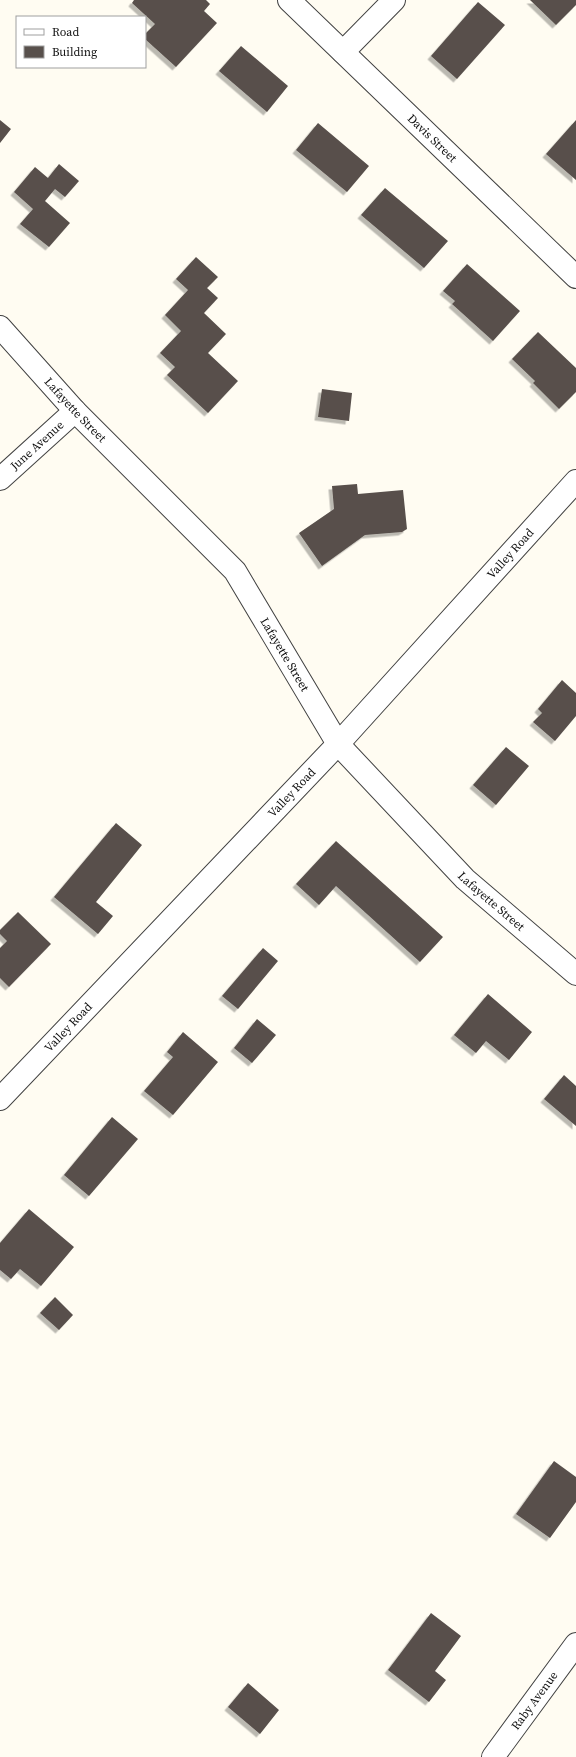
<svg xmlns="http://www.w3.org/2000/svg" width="576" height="1757" font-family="'Source Serif 4',serif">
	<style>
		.building { fill: #58504c; filter: url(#shadow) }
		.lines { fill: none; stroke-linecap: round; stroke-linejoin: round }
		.minor-casing { stroke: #424242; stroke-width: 24 }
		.minor { stroke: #fff; stroke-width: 22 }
		.labels { text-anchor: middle; stroke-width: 4; stroke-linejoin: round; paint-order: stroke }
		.street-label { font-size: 12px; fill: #0f0f0f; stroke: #fff }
	</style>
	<defs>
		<filter id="shadow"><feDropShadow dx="-3.5" dy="3.5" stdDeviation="0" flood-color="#0004"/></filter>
	</defs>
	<rect width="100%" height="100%" fill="#fffcf2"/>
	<path class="building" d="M134,0H206L210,4L204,11L217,23L176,67L145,39V34L155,24L132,3Z
		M530,0H576V5L556,25Z
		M478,2L505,25L457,79L431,56Z
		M241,46L288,86L267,112L219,71Z
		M0,120L11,129L0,143Z
		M576,120V180L546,154Z
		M318,123L369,166L347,192L296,150Z
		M59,164L79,181L65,197L55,189L45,201L70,223L49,247L20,224L33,209L14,192L35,167L48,178Z
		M385,188L448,241L424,268L361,215Z
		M196,257L218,277L207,288L218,298L204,313L226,334L208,353L238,381L208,413L167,375L175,367L160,353L181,331L165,315L188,290L176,279Z
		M467,264L520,311L493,341L452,304L455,301L443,291Z
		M538,332L576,368V392L559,409L533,383L535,381L512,359Z
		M322,389L352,393L349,421L318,417Z
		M357,484L358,494L403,490L407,529L402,532L365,535L322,566L299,533L334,509L332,486Z
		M562,680L576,693V716L555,741L533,722L542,713L538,709Z
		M506,747L529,766L496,805L473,785Z
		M116,823L142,845L96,902L113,916L98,934L54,897Z
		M336,841L443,937L420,962L336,886L319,905L296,884Z
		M18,912L51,944L9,987L0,978V948L7,941L0,934V930Z
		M263,948L278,961L238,1009L222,996Z
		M488,994L532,1032L509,1060L486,1041L476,1053L454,1035Z
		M257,1019L276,1035L252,1063L234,1048Z
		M183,1032L218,1062L173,1115L144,1091L173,1057L167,1052Z
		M564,1075L576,1086V1126L544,1099Z
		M112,1117L138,1139L89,1196L64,1175Z
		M29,1209L74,1247L41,1286L20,1269L11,1279L0,1270V1243Z
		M55,1297L73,1315L59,1330L40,1313Z
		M554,1461L576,1477V1502L550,1538L516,1514Z
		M431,1613L461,1636L435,1671L446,1680L429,1702L388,1670Z
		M248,1683L279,1710L260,1734L228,1707Z"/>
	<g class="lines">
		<defs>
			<g id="minor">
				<path id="s1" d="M289,0L576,277"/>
				<path d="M343,52L394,0"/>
				<path id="s2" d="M0,327L75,411L235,571L338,744L465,879L576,974"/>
				<path id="s3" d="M0,479L75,411"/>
				<path id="s4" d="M0,1099L338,744L576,481"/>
				<path id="s5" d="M493,1757L576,1644"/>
			</g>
		</defs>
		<use href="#minor" class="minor-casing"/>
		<use href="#minor" class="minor"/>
	</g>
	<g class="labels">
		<g class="street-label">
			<text dy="4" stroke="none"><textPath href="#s1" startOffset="199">Davis Street</textPath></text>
			<text dy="4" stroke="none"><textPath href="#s2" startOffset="112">Lafayette Street</textPath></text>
			<text dy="4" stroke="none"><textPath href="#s3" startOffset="50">June Avenue</textPath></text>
			<text dy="4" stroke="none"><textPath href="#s4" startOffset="747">Valley Road</textPath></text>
			<text dy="4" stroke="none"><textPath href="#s2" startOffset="436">Lafayette Street</textPath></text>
			<text dy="4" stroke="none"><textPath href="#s4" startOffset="423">Valley Road</textPath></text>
			<text dy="4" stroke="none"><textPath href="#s2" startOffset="760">Lafayette Street</textPath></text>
			<text dy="4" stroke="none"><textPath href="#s4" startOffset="99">Valley Road</textPath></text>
			<text dy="4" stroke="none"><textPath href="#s5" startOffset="70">Raby Avenue</textPath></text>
		</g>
	</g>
	<rect x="16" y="16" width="130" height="52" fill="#ffffff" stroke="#9f9f9f"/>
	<rect x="24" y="29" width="20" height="6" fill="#ffffff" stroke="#9f9f9f"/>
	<text x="52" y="36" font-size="12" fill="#0f0f0f">Road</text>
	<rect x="24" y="46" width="20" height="12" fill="#58504c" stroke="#9f9f9f"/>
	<text x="52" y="56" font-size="12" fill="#0f0f0f">Building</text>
</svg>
